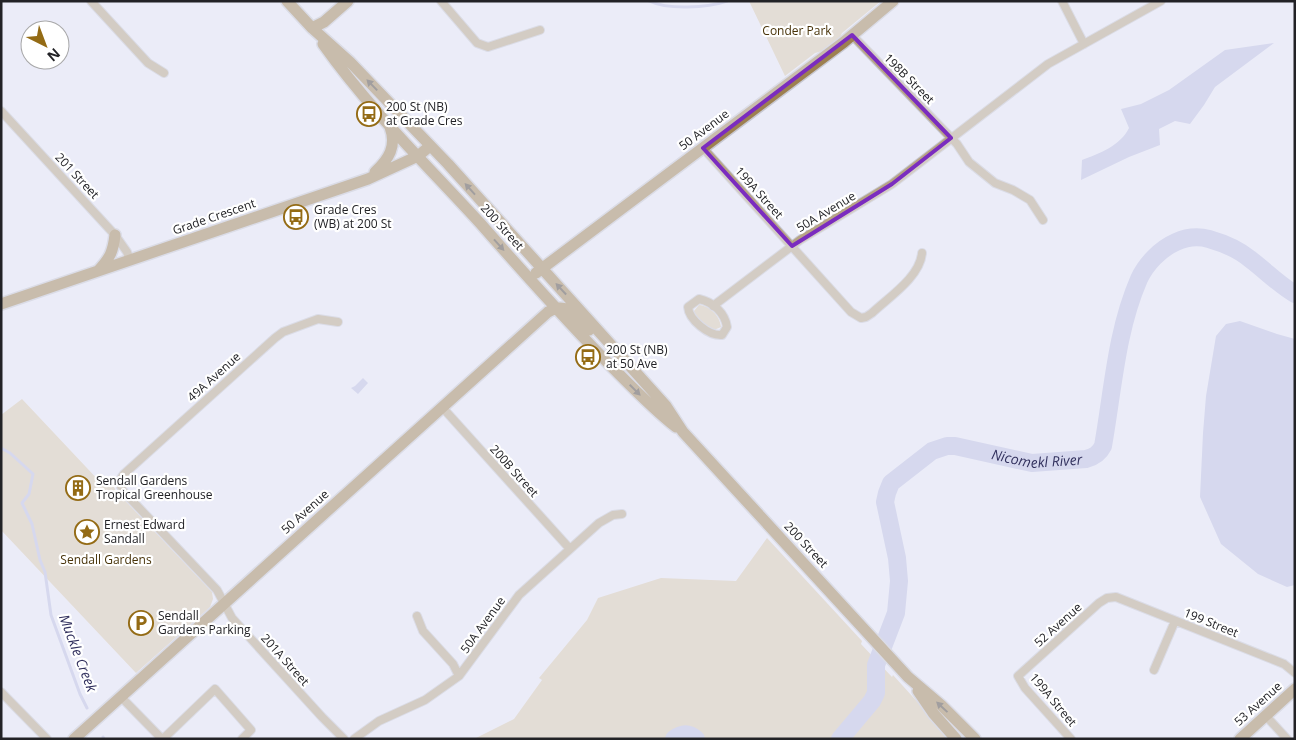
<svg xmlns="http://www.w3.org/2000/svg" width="1296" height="740" font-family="'Open Sans',sans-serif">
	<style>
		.green { fill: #dac9ad }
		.water { fill: #bdbfe2 }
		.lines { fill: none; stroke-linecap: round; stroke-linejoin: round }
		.stream { stroke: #bdbfe2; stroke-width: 3 }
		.river { stroke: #bdbfe2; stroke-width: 18 }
		.street-casing { stroke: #c7c8d2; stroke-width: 10 }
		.secondary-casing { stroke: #c7c8d2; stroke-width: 14 }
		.street { stroke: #b7a485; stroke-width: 8 }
		.secondary { stroke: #9d8050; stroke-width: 11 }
		.oneway { fill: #473e33 }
		.marked { fill: none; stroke: #7b2cbf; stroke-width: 4; stroke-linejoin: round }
		.labels { text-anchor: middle; stroke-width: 4.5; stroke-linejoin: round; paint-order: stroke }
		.park-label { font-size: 12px; fill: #483309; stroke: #fff }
		.street-label { font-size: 12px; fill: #222226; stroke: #fff }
		.poi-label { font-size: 12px; fill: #222226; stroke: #fff; text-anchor: start }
		.water-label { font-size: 14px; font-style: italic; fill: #32315e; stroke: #fff }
	</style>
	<rect width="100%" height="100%" fill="#ebecf8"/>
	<path class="green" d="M749,1H881L842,33L839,39L822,51L815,53L785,76Z
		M699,305C710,306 720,316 721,327L714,330L711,329L694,316V311Z
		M22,399L102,484L114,478V487L116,491L212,592L213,599L210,607L136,673L1,530V415Z
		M767,538L862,641L861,644L892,677L893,675L951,739H474L514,719L542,680L539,678L587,620L598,598L661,578L736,581Z"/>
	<path class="water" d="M1274,43L1215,87L1204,105L1190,124L1175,121L1159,129L1160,145L1129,157L1081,180L1082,160C1099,154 1121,145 1129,128L1121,109L1141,104L1169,90L1225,50Z
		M1240,321L1277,334L1295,339V585L1287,587L1258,574L1221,544L1200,497L1203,433L1206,396L1216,336L1226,324Z
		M363,378L368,383L358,394L351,388L355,386Z"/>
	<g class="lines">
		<path class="stream" d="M649,1C668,10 707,8 727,1
			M1,448L10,453L33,474L29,494L22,503L32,524L40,560L45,572L51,615L80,694L87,708
			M103,737L104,739"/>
		<g class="river">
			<path d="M674,739C682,733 688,732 696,739"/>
			<path id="s1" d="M840,739L872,701L876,693V665L896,613L899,581L897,558L885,502L887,493L891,483L932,451L947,446H955L1032,463L1086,459C1094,457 1099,454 1103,446C1113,390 1116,332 1139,279C1146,264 1160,249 1176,242C1187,237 1198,236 1209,239C1223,243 1239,250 1250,259C1266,271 1278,284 1295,294"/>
		</g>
		<defs>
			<path id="street" d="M91,1L148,63L164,73
				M441,1L477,43L488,47L540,30
				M1062,1L1084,44
				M852,35L957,144L969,162L995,183L1013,190L1030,200L1043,220
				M1,111L115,235L127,252L130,260
				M703,148L851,312L861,318L866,317L872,313C889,297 920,277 922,253
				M699,299C713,302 725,313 727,327L722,335C709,336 689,320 688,307Z
				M713,306L800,240L892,184L1048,64L1161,1
				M338,322L318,319L283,332L275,338L124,474C119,480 119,484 123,491L217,590L232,618L322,717L344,739
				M442,407L570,549
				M417,616L423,631L453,664L459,676
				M1154,670L1175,621
				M1,692L47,739
				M121,697L162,739
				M1265,715L1287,739
				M163,739L215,689L251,730L242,739
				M354,739L379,721L425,700L459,676L519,595L599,523L613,515L622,514
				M1071,739L1025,688L1018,676L1099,603L1107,598L1116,597L1284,664L1295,673"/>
			<path id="secondary" d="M287,1L312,28L350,62L448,164L666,406L683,432L908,677L941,705L975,739
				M312,28L324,22L348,1
				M323,44C369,109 427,165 480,223C523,272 567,322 613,368C633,388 653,409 676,427
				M375,172C389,159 397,146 390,127
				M98,271C110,258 113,252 115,235
				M536,273L844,42L893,1
				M1,304L368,179L418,156L430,146
				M918,691L933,713L956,739
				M74,739L548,312C567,300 576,317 589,330
				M1240,739L1295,689"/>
		</defs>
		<use href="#street" class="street-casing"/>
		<use href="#secondary" class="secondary-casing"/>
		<use href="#street" class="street"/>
		<use href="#secondary" class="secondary"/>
	</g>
	<defs><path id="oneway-solid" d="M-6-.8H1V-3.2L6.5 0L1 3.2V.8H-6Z" transform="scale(1.25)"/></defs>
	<g class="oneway">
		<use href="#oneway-solid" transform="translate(372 85) rotate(-134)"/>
		<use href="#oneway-solid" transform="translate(470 189) rotate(-132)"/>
		<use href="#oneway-solid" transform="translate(499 245) rotate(48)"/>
		<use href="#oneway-solid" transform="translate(561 289) rotate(-133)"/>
		<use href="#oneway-solid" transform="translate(635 390) rotate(45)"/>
		<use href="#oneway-solid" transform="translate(942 707) rotate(-137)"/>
	</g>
	<path d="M0 0H1296V740H0ZM852,35L951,138L892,184L792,246L703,148Z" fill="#ebecf8" fill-opacity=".55" fill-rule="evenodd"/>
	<path class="marked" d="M852,35L951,138L892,184L792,246L703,148Z"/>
	<defs>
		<symbol id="bus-ring" viewBox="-11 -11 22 22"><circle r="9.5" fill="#fff" stroke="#946b15" stroke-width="1.5"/><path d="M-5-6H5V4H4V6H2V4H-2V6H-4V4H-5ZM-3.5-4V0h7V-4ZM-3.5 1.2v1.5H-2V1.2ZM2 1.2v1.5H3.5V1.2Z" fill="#946b15"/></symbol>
		<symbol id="building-ring" viewBox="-11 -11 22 22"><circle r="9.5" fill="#fff" stroke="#946b15" stroke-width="1.5"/><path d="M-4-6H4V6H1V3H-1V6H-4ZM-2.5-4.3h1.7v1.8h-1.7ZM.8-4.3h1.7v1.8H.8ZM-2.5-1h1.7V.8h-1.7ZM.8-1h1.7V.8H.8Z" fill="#946b15"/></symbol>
		<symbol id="sight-ring" viewBox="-11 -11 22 22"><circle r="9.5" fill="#fff" stroke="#946b15" stroke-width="1.5"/><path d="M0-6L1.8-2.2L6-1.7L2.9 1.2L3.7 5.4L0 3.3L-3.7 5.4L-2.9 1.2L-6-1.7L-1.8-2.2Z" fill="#946b15"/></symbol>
		<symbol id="parking-ring" viewBox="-11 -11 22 22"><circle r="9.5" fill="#fff" stroke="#946b15" stroke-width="1.5"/><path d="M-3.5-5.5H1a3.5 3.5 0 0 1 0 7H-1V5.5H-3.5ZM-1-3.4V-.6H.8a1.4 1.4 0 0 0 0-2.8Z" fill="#946b15"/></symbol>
	</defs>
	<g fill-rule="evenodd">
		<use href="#bus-ring" x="355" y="100" width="28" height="28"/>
		<use href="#bus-ring" x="282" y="203" width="28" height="28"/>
		<use href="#bus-ring" x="574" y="343" width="28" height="28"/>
		<use href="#building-ring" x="64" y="474" width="28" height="28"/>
		<use href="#sight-ring" x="73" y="518" width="28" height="28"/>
		<use href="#parking-ring" x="127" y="609" width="28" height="28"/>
	</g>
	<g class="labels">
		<g class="park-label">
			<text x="797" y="35">Conder Park</text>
			<text x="106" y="564">Sendall Gardens</text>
		</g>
		<g class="street-label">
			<text transform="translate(909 79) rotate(45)" y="4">198B Street</text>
			<text transform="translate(704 130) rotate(-37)" y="4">50 Avenue</text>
			<text transform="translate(77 176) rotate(47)" y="4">201 Street</text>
			<text transform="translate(759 193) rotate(48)" y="4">199A Street</text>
			<text transform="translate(826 212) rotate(-31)" y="4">50A Avenue</text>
			<text transform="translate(214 217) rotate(-19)" y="4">Grade Crescent</text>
			<text transform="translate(502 227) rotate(48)" y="4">200 Street</text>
			<text transform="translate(214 377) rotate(-42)" y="4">49A Avenue</text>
			<text transform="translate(514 471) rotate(48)" y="4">200B Street</text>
			<text transform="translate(305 512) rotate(-42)" y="4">50 Avenue</text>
			<text transform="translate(806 545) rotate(47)" y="4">200 Street</text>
			<text transform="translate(1211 623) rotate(22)" y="4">199 Street</text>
			<text transform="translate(483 625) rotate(-54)" y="4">50A Avenue</text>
			<text transform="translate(1058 625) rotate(-42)" y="4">52 Avenue</text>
			<text transform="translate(285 660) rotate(48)" y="4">201A Street</text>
			<text transform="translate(1053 700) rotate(50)" y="4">199A Street</text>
			<text transform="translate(1258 704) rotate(-42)" y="4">53 Avenue</text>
		</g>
		<g class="poi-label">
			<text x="386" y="111">200 St (NB)<tspan x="386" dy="14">at Grade Cres</tspan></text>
			<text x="314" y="214">Grade Cres<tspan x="314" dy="14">(WB) at 200 St</tspan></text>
			<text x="606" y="354">200 St (NB)<tspan x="606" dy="14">at 50 Ave</tspan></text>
			<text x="96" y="485">Sendall Gardens<tspan x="96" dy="14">Tropical Greenhouse</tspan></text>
			<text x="104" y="529">Ernest Edward<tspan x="104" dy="14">Sandall</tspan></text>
			<text x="158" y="620">Sendall<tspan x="158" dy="14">Gardens Parking</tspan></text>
		</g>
		<g class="water-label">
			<text dy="5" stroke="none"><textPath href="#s1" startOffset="434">Nicomekl River</textPath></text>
			<text transform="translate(78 653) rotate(69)" y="5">Muckle Creek</text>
		</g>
	</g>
	<rect width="1296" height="740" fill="none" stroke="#222226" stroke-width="5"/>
	<g transform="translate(45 45) rotate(138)"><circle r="24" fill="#ffffff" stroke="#a7a7a8"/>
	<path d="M0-4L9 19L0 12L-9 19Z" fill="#946b15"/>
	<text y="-8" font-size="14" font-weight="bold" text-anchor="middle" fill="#222226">N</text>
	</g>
</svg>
